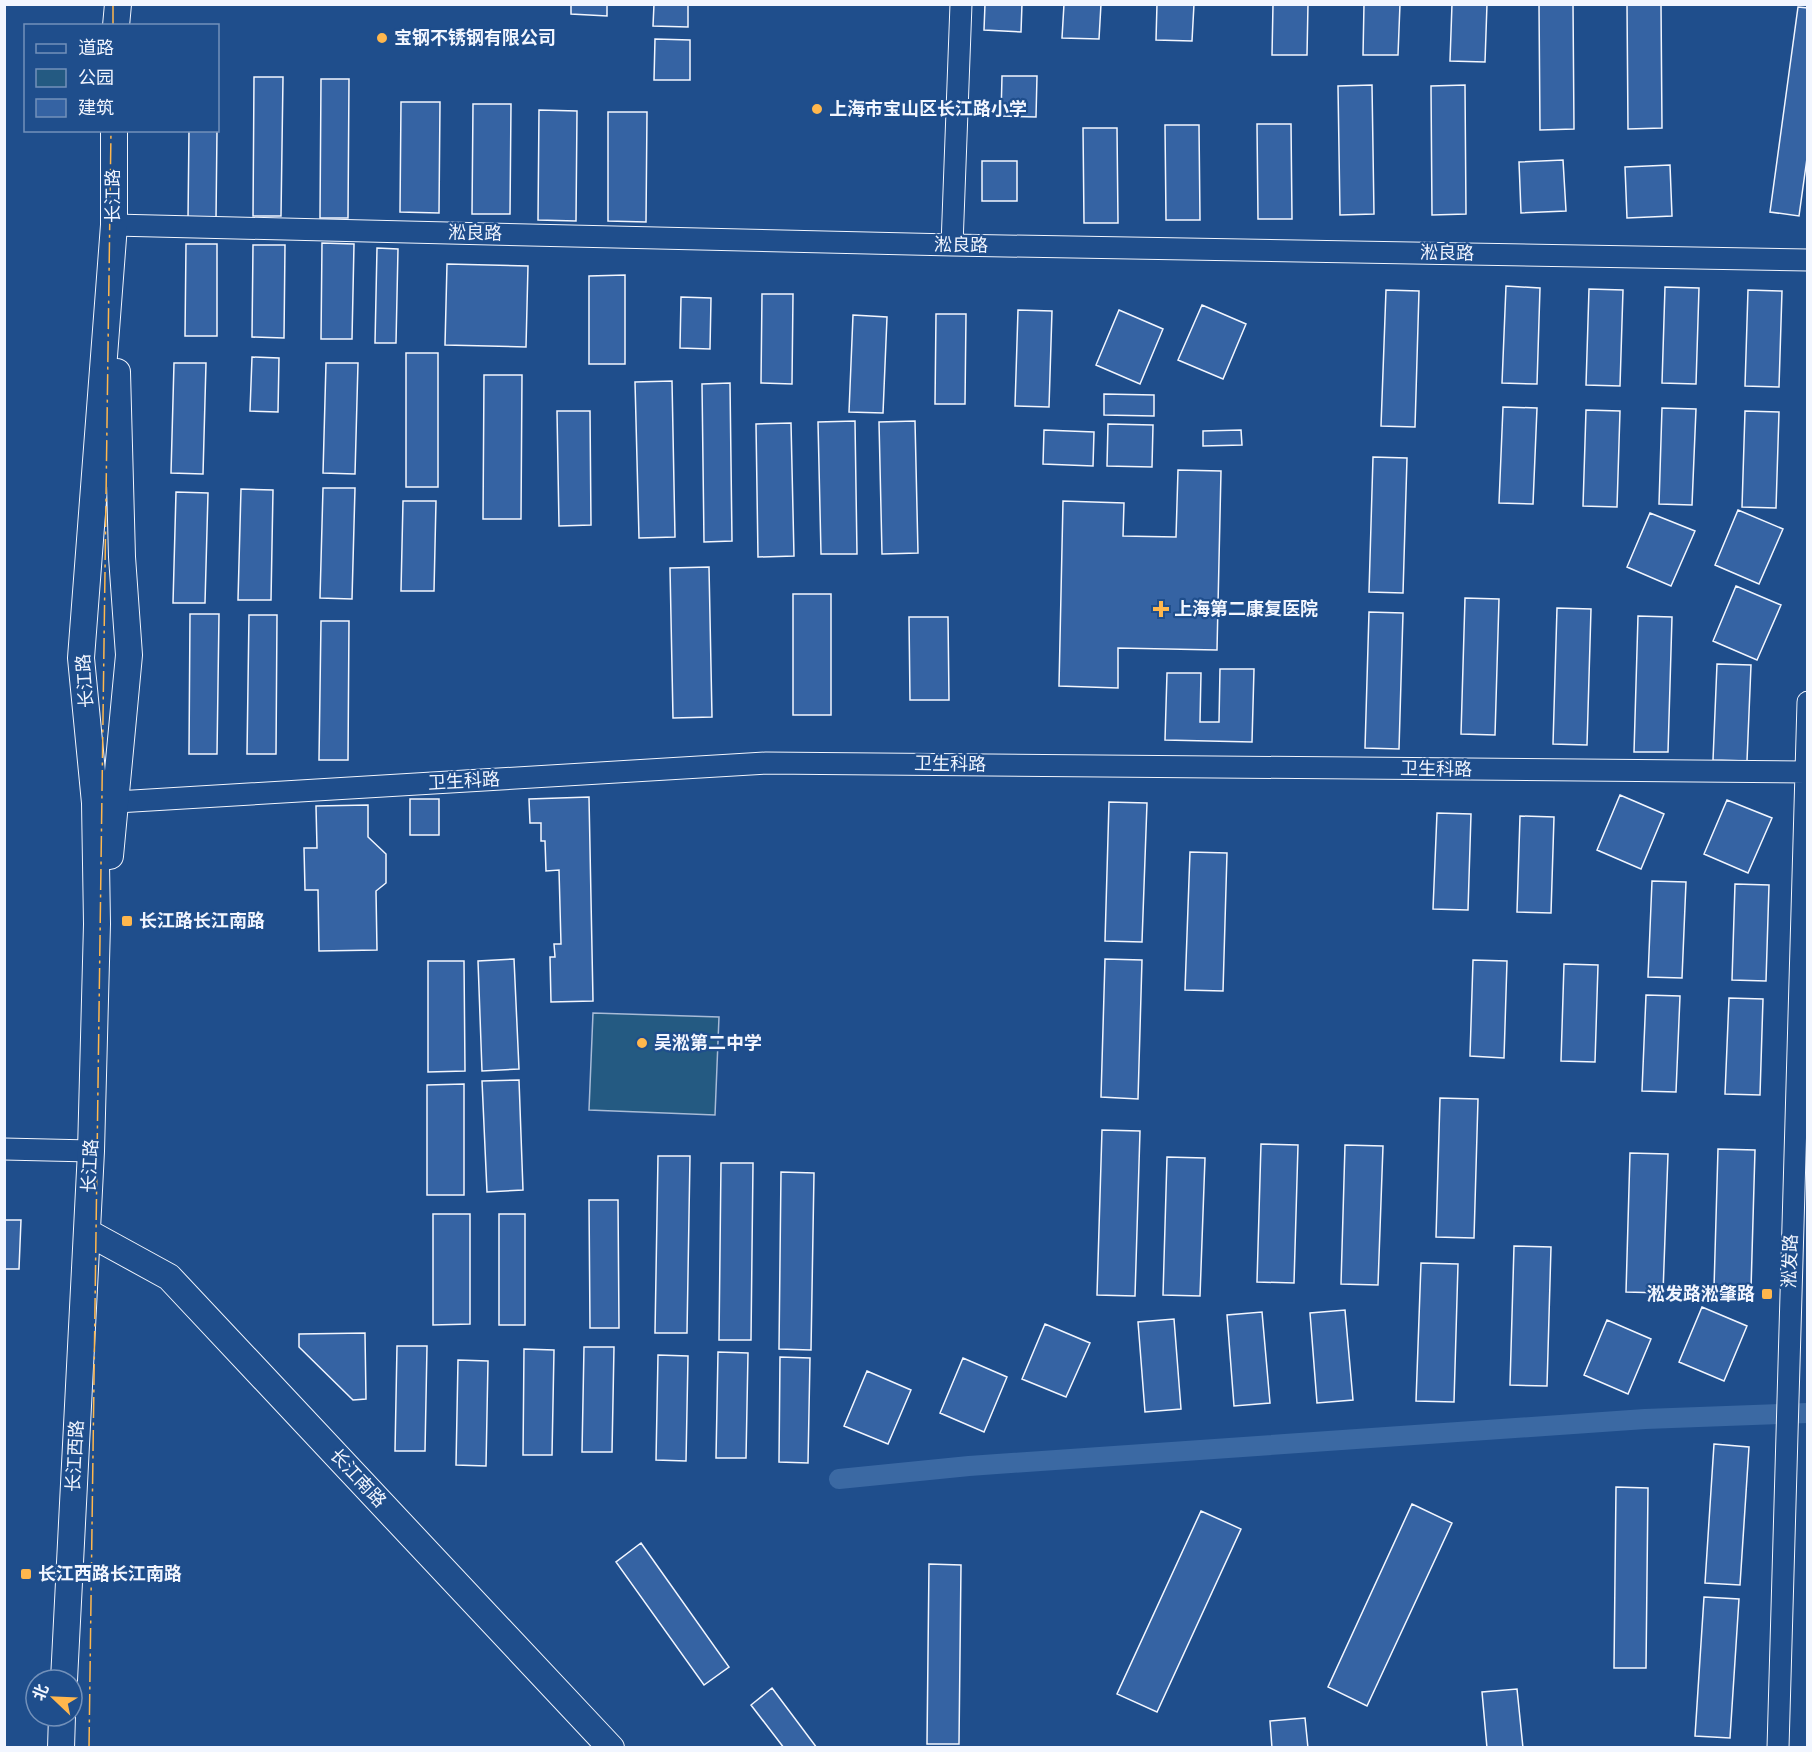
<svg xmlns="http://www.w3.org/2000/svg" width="1812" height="1752" font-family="Poppins,'Noto Sans SC',sans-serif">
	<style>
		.green { fill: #245a82; stroke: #a8bbd7; stroke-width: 1.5 }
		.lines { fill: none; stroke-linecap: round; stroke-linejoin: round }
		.canal { stroke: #3b69a3; stroke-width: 20 }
		.building { fill: #3563a3; stroke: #f2f6ff; stroke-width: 1.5 }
		.minor-casing { stroke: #f2f6ff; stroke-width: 23 }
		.major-casing { stroke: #f2f6ff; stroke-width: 28 }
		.minor { stroke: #1f4e8c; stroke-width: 21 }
		.major { stroke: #1f4e8c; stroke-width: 26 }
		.power { stroke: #ffb74d; stroke-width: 1.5; stroke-dasharray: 21 4.5 3 4.5; stroke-linecap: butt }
		.poi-dot { fill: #ffb74d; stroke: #1f4e8c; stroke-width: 2 }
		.labels { text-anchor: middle; stroke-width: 4.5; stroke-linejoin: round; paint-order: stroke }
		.poi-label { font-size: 18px; font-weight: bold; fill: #f2f6ff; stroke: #1f4e8c; text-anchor: start }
		.street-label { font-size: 18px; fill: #f2f6ff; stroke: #1f4e8c }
	</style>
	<rect width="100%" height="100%" fill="#1f4e8c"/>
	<path class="green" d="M593,1013L719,1017L715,1115L589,1110Z"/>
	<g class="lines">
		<path class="canal" d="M839,1479L969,1466L1645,1419L1808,1413"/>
	</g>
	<path class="building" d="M571,4H607V16L571,14Z
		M654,4H688V27L653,26Z
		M985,4H1022L1021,32L984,30Z
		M1064,4H1101L1099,39L1062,38Z
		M1157,4H1194L1192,41L1156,40Z
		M1273,4H1308L1307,55H1272Z
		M1364,4H1400L1398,55H1363Z
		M1452,4H1487L1485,62L1450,61Z
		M1539,4H1573L1574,129L1540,130Z
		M1627,4H1661L1662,128L1628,129Z
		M1798,7L1808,8V151L1799,216L1770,212Z
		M655,39L690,40V80H654Z
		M1002,76H1037L1036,117L1001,116Z
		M254,77H283L281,216H253Z
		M321,79H349L348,218H320Z
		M1372,85L1374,214L1340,215L1338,86Z
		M1465,85L1466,214L1432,215L1431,86Z
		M401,102H440L439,213L400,212Z
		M473,104H511L510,214H472Z
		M539,110L577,111L576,221L538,220Z
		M608,112H647L646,222L608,221Z
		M1257,124H1291L1292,219H1258Z
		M1165,125H1199L1200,220H1166Z
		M1083,128H1117L1118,223H1084Z
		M189,130H217L216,220H188Z
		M1563,160L1566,211L1521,213L1519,162Z
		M982,161H1017V201H982Z
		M1670,165L1672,216L1627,218L1625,167Z
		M322,243L354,244L352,339H321Z
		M186,244H217V336H185Z
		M253,245H285L284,338L252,337Z
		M377,248L398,249L396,343H375Z
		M447,264L528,266L526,347L445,345Z
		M625,275V364H589V276Z
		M1506,286L1540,288L1537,384L1502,383Z
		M1665,287L1699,288L1696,384L1662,383Z
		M1589,289L1623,290L1620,386L1586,385Z
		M1386,290L1419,291L1415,427L1381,426Z
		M1748,290L1782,291L1779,387L1745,386Z
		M762,294H793L792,384L761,383Z
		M681,297L711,298L710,349L680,348Z
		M1202,305L1246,324L1223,379L1178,360Z
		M1018,310L1052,311L1049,407L1015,406Z
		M1119,310L1163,329L1140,384L1096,365Z
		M936,314H966L965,404H935Z
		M853,315L887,317L883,413L849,412Z
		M406,353H438V487H406Z
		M252,357L279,358L278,412L250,411Z
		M174,363H206L203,474L171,473Z
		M326,363H358L355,474L323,473Z
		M484,375H522L521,519H483Z
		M672,381L675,537L639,538L635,382Z
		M730,383L732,541L704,542L702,384Z
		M1104,394L1154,395V416L1104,415Z
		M1503,407L1537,408L1533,504L1499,503Z
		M1662,408L1696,409L1692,505L1659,504Z
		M1586,410L1620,411L1617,507L1583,506Z
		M557,411H590L591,525L559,526Z
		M1745,411L1779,412L1776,508L1742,507Z
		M855,421L857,554H821L818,422Z
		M915,421L918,553L882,554L879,422Z
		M791,423L794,556L758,557L756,424Z
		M1108,424L1153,425L1152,467L1107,466Z
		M1044,430L1094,432L1093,466L1043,464Z
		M1241,430L1242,445L1203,446V431Z
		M1373,457L1407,458L1403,593L1369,592Z
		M1178,470L1221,471L1217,650L1118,648V688L1059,686L1063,501L1124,503L1123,536L1176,537Z
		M323,488H355L352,599L320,598Z
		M241,489L273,490L271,600H238Z
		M176,492L208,493L205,603H173Z
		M403,501H436L434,591H401Z
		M1738,510L1783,529L1759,584L1715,565Z
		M1650,513L1695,531L1671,586L1627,567Z
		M709,567L712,717L673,718L670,568Z
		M1736,586L1781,605L1757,660L1713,641Z
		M793,594H831V715H793Z
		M1465,598L1499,599L1495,735L1461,734Z
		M1557,608L1591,609L1587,745L1553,744Z
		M1369,612L1403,613L1399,749L1365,748Z
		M190,614H219L217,754H189Z
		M249,615H277L276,754H247Z
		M1638,616L1672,617L1668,752H1634Z
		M909,617H948L949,700H910Z
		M321,621H349L348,760H319Z
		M1717,664L1751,665L1747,761L1713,760Z
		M1220,669H1254L1252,742L1165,740L1167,673H1201L1200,722H1219Z
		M1620,795L1664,814L1641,869L1597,850Z
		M589,797L593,1001L551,1002L550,957H555L554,944H561L559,870L546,871L545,841H541V823H530L529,799Z
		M410,799H439V835H410Z
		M1727,800L1772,818L1748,873L1704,854Z
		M1109,802L1147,803L1142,942L1105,941Z
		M368,805V837L386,854V883L376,891L377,950L319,951L318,890H305L304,848H317L316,806Z
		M1437,813L1471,814L1468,910L1433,909Z
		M1520,816L1554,817L1551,913L1517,912Z
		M1190,852L1227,853L1223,991L1185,990Z
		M1652,881L1686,882L1682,978L1648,977Z
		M1735,884L1769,885L1766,981L1732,980Z
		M514,959L519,1069L482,1071L478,961Z
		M1105,959L1142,960L1138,1099L1101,1097Z
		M1473,960L1507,961L1504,1058L1470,1056Z
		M428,961H464L465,1071L428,1072Z
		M1564,964L1598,965L1595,1062L1561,1061Z
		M1646,995L1680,996L1676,1092L1642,1091Z
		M1729,998L1763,999L1760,1095L1725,1094Z
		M519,1080L523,1190L487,1192L482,1081Z
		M464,1084V1195H427V1085Z
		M1440,1098L1478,1099L1474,1238L1436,1237Z
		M1102,1130L1140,1131L1135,1296L1097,1295Z
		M1261,1144L1298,1145L1294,1283L1257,1282Z
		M1345,1145L1383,1146L1378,1285L1341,1284Z
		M1718,1149L1755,1150L1751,1289L1714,1288Z
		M1630,1153L1668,1154L1663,1293L1626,1292Z
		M658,1156H690L687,1333H655Z
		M1167,1157L1205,1158L1200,1296L1163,1295Z
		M721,1163H753L751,1340H719Z
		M781,1172L814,1173L811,1350L779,1349Z
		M589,1200H618L619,1328H590Z
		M433,1214H470V1324L433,1325Z
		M499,1214H525V1325H499Z
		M4,1220H21L19,1269H4Z
		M1514,1246L1551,1247L1547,1386L1510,1385Z
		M1421,1263L1458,1264L1454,1402L1416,1401Z
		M1702,1307L1747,1326L1724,1381L1679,1362Z
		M1345,1310L1353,1400L1317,1403L1310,1313Z
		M1262,1312L1270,1403L1234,1406L1227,1315Z
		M1174,1319L1181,1409L1145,1412L1138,1322Z
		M1607,1320L1651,1339L1628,1394L1584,1375Z
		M1045,1324L1090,1343L1066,1397L1022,1379Z
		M365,1333L366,1399L353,1400L299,1347V1334Z
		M397,1346H427L425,1451H395Z
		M584,1347H614L612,1452H582Z
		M524,1349L554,1350L552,1455H523Z
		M718,1352L748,1353L746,1458H716Z
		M658,1355L688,1356L686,1461L656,1460Z
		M780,1357L810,1358L808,1463L779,1462Z
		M963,1358L1007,1377L984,1432L940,1413Z
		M458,1360L488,1361L486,1466L456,1465Z
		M867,1371L911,1390L888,1444L844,1426Z
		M1714,1444L1749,1447L1740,1585L1705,1583Z
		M1616,1487L1648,1488L1646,1668H1614Z
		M1412,1504L1452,1523L1367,1706L1328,1687Z
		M1201,1511L1241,1529L1157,1712L1117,1694Z
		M641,1543L729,1667L704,1685L616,1562Z
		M929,1564L961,1565L959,1744H927Z
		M1704,1597L1739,1599L1730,1738L1695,1736Z
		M772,1688L817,1748H784L751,1705Z
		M1517,1689L1523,1748H1487L1482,1692Z
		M1305,1718L1308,1748H1272L1270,1721Z"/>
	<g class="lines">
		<defs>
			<path id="minor" d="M114,225L952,245L1808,260
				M952,245L961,4
				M100,803L766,763L1806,772
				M4,1149L91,1151
				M1778,1748L1808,702"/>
			<path id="major" d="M116,26L118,4
				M110,856L129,655L122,557L117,372
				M87,1232L169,1277L611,1748
				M64,1680L91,1151L97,924L95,803L81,658L114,225V130
				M61,1748L62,1716"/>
		</defs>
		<use href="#minor" class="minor-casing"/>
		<use href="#major" class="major-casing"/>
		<use href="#minor" class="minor"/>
		<use href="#major" class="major"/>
		<path class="power" d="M113,26V4
			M89,1748L111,130"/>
	</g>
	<g class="poi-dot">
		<circle cx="382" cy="38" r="6"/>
		<circle cx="817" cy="109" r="6"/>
		<path d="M1158 600h6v6h6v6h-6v6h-6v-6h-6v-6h6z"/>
		<rect x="121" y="915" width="12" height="12" rx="3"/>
		<circle cx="642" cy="1043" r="6"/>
		<rect x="1761" y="1288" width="12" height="12" rx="3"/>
		<rect x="20" y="1568" width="12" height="12" rx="3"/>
	</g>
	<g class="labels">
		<g class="poi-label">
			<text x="394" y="44">宝钢不锈钢有限公司</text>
			<text x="829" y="115">上海市宝山区长江路小学</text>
			<text x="1174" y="615">上海第二康复医院</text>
			<text x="139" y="927">长江路长江南路</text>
			<text x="654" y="1049">吴淞第二中学</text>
			<text x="1755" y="1300" text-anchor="end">淞发路淞肇路</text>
			<text x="38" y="1580">长江西路长江南路</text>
		</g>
		<g class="street-label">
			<text transform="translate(113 196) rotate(-90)" y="6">长江路</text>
			<text transform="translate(475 233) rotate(1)" y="6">淞良路</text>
			<text transform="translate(961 245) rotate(1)" y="6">淞良路</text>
			<text transform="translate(1447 253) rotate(1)" y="6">淞良路</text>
			<text transform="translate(85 681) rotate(-94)" y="6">长江路</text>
			<text transform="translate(950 764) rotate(1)" y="6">卫生科路</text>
			<text transform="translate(1436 769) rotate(1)" y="6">卫生科路</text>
			<text transform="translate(464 781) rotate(-3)" y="6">卫生科路</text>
			<text transform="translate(90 1166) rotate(-87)" y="6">长江路</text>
			<text transform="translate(1790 1261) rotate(-88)" y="6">淞发路</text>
			<text transform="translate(75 1456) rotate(-87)" y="6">长江西路</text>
			<text transform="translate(358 1478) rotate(47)" y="6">长江南路</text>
		</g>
	</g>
	<rect width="1812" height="1752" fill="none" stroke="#f2f6ff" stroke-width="12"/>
	<rect x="24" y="24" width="195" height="108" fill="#1f4e8c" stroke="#7391ba" stroke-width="1.5"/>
	<rect x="36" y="44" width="30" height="9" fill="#1f4e8c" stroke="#7391ba" stroke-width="1.5"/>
	<text x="78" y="54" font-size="18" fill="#f2f6ff">道路</text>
	<rect x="36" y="69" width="30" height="18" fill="#245a82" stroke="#7391ba" stroke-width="1.5"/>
	<text x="78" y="84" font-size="18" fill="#f2f6ff">公园</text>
	<rect x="36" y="99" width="30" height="18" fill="#3563a3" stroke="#7391ba" stroke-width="1.5"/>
	<text x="78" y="114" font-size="18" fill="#f2f6ff">建筑</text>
	<g transform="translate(54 1698) rotate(293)"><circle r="28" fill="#1f4e8c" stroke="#7391ba" stroke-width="1.5"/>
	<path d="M0-4.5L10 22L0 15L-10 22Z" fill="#ffb74d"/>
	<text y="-9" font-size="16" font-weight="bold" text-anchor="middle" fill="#f2f6ff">北</text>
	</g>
</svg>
